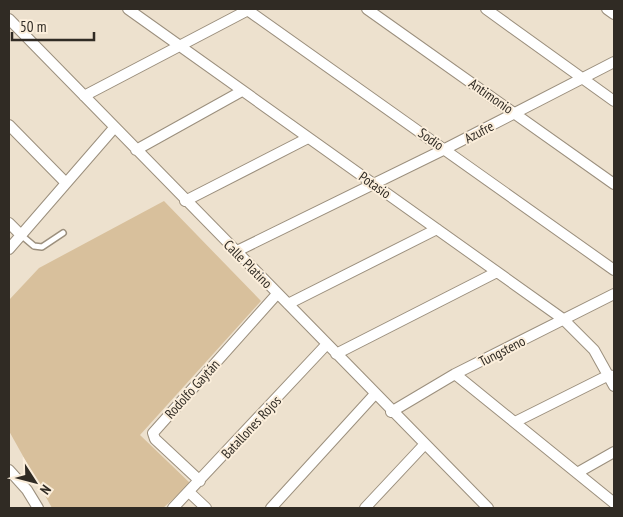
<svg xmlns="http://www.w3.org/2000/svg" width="623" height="517" font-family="'PT Sans Narrow',sans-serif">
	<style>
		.green { fill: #d8c09c }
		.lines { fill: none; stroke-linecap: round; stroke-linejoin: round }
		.lane-casing { stroke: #9b8f7d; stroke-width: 8 }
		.street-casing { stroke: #9b8f7d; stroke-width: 12 }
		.lane { stroke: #fff; stroke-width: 5 }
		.street { stroke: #fff; stroke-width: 10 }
		.labels { text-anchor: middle; stroke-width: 4; stroke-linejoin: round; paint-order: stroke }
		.street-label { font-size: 14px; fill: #302b24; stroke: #fbeedb }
	</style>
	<rect width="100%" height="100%" fill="#ede1ce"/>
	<path class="green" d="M164,201L261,301L140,435L191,484L163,508H52L9,431V300L39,268Z"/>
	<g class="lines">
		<defs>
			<path id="lane" d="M21,235L34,246L42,247L63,233"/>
			<path id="street" d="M128,9L563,319L594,350L614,386
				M246,9L614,270
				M367,9L614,184
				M486,9L614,101
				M607,9L614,14
				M9,19L488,508
				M84,96L250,9
				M9,125L66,183
				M136,150L242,91
				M185,201L308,138
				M9,223L21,235
				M9,249L114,128
				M235,252L445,149L614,62
				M288,304L437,229
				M336,354L497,272
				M455,374L614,503
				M391,412L455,374L614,294
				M515,422L609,375L613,376
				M9,470L27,490L38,508
				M577,473L614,452
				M200,481L155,439L153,433L277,294
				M189,492L206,508
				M173,508L327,344
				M271,508L375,394
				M365,508L424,445"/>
		</defs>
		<use href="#lane" class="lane-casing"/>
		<use href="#street" class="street-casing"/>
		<use href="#lane" class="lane"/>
		<use href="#street" class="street"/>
	</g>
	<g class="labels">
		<g class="street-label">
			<text transform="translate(491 96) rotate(35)" y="5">Antimonio</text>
			<text transform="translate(479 132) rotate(-28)" y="5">Azufre</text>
			<text transform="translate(431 139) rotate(35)" y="5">Sodio</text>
			<text transform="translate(375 185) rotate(35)" y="5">Potasio</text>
			<text transform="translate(248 264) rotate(45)" y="5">Calle Platino</text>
			<text transform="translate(502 351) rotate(-27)" y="5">Tungsteno</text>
			<text transform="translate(192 389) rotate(-48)" y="5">Rodolfo Gaytán</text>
			<text transform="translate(251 427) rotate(-47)" y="5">Batallones Rojos</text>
		</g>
	</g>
	<rect width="623" height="517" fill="none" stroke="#302b24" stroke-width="20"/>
	<g transform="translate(35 482) rotate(126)" stroke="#fbeedb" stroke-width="4" paint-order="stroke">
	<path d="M0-4L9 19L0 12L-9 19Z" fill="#302b24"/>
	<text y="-8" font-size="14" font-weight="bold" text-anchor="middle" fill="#302b24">N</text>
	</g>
	<path d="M12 32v8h82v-8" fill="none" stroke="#302b24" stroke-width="2.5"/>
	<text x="20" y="32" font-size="15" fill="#302b24" stroke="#fbeedb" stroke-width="4" paint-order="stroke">50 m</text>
</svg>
